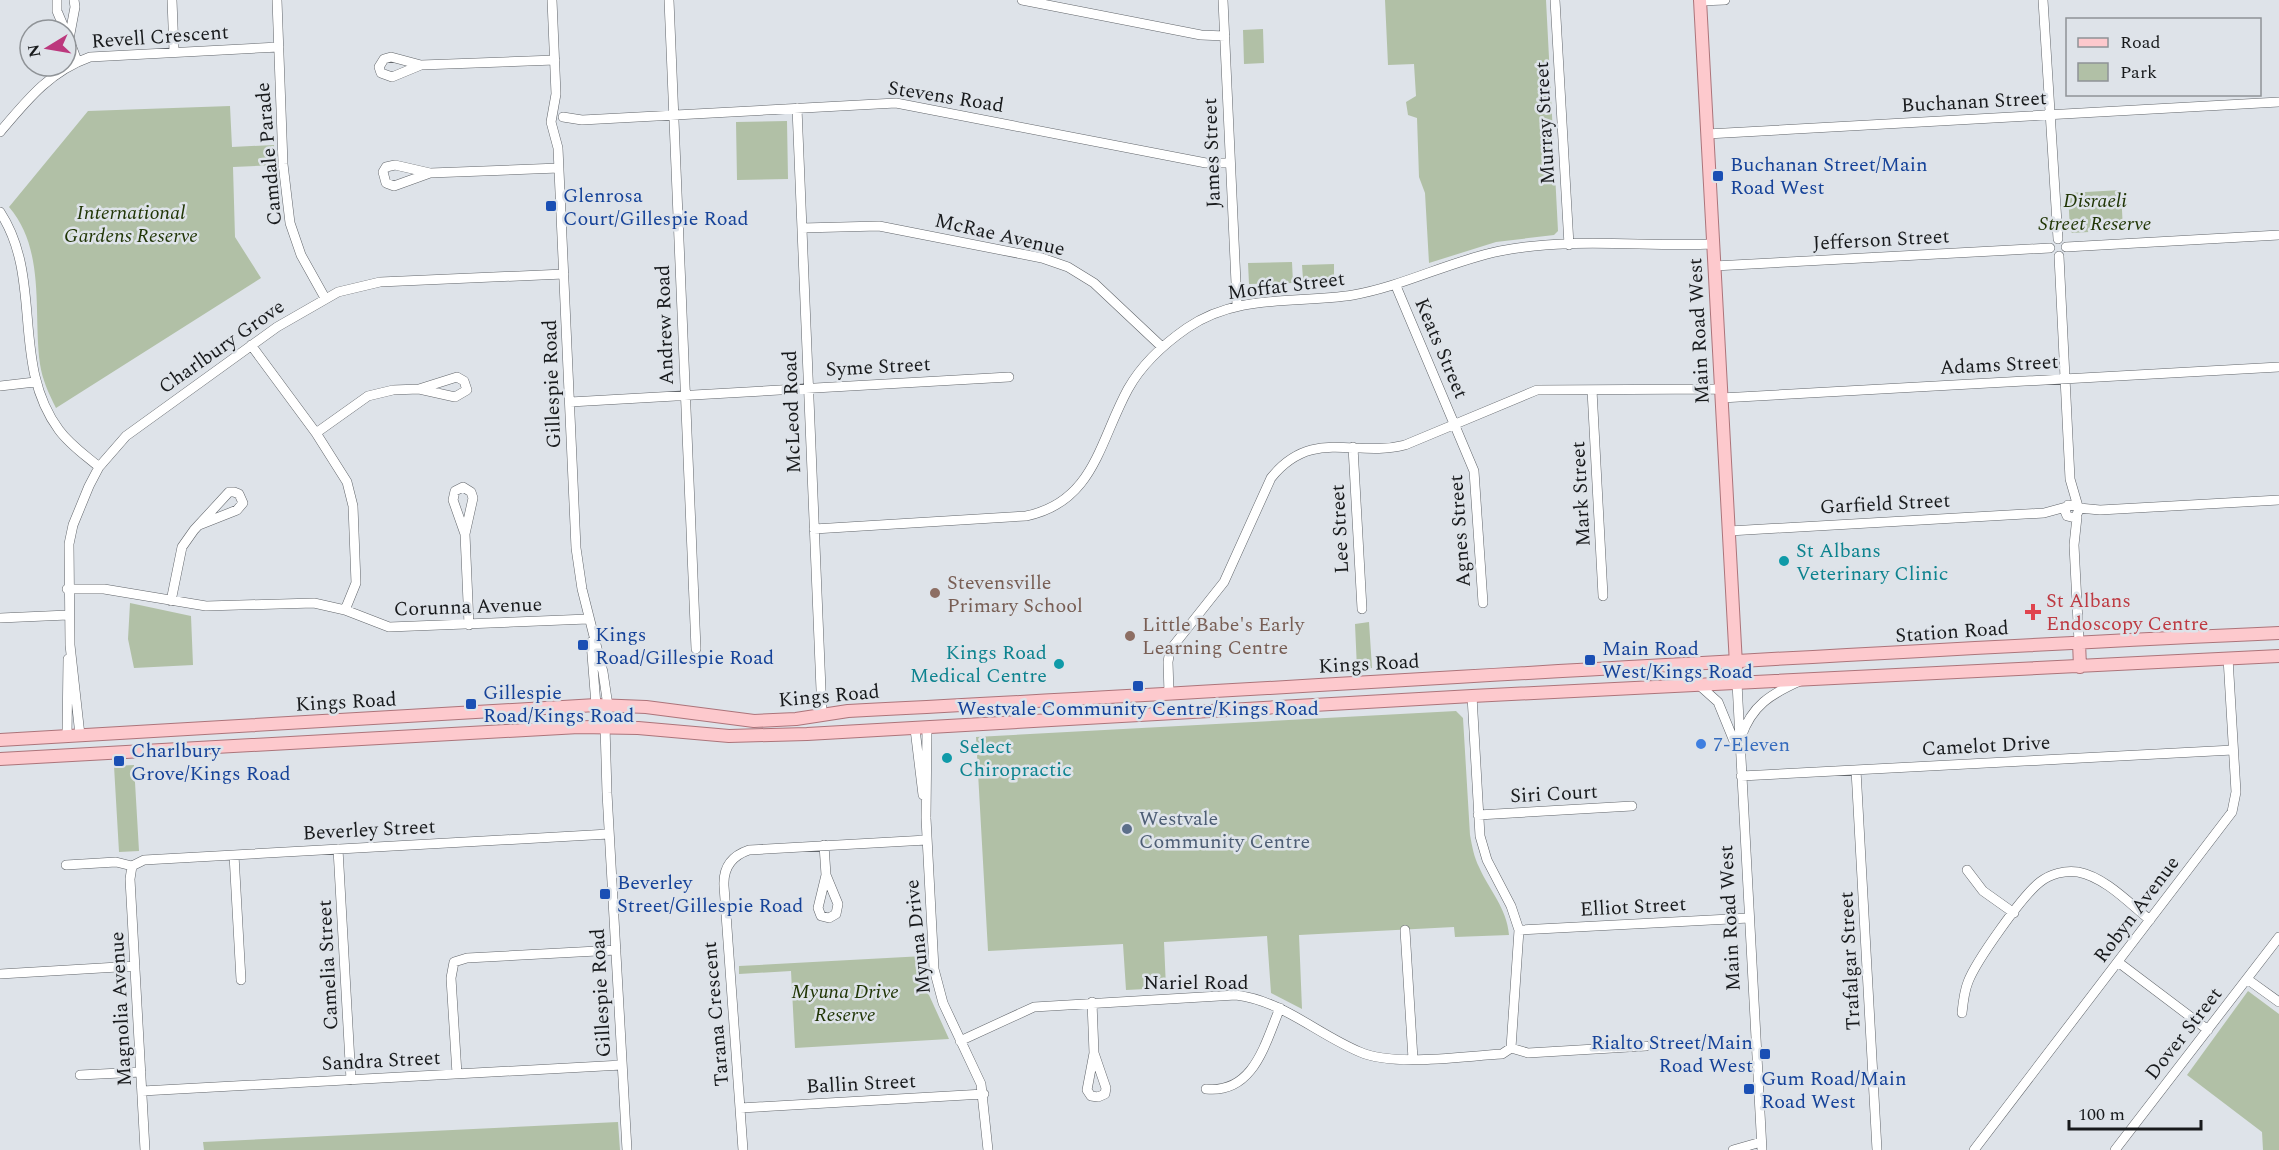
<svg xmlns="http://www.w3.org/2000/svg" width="2279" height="1150" font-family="Spectral,serif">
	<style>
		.green { fill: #b1c0a6 }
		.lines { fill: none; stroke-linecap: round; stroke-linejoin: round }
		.minor-casing { stroke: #61656a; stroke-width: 10 }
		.major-casing { stroke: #ac747a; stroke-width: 14 }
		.minor { stroke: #fff; stroke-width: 9 }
		.major { stroke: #fdc9cd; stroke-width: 12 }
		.transit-dot { fill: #1a4fb4; stroke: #dee3e9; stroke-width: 2 }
		.culture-dot { fill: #0f9aa8; stroke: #dee3e9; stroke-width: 2 }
		.education-dot { fill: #8d6e63; stroke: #dee3e9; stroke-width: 2 }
		.health-dot { fill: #e0444e; stroke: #dee3e9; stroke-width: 2 }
		.shop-dot { fill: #3f7fe0; stroke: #dee3e9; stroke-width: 2 }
		.service-dot { fill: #5c6f8a; stroke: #dee3e9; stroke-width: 2 }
		.labels { text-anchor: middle; stroke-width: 5; stroke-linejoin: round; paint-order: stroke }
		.street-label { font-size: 20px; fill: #181a1c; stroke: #dee3e9 }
		.transit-label { font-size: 20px; fill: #164399; stroke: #dee3e9; text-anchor: start }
		.park-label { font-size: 20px; font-style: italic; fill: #203505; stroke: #dee3e9 }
		.culture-label { font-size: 20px; fill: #0d838f; stroke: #dee3e9; text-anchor: start }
		.education-label { font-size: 20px; fill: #785e54; stroke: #dee3e9; text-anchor: start }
		.health-label { font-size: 20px; fill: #be3a42; stroke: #dee3e9; text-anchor: start }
		.shop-label { font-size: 20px; fill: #366cbe; stroke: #dee3e9; text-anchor: start }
		.service-label { font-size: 20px; fill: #4e5e75; stroke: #dee3e9; text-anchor: start }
	</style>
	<rect width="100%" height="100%" fill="#dee3e9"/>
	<path class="green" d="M1385,0H1546L1558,231L1554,235L1496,242L1429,263L1425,193L1419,177L1417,118L1408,115L1406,102L1416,96L1414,64L1388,65Z
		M1263,29L1264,63L1244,64L1243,30Z
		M230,106L232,147L274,145L275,165L233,167L235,237L261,278L56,408C49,394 42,379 40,364C33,313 46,250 9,207L88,111Z
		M787,121L788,179L737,180L736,122Z
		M2121,190L2123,230L2072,233L2070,230L2068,193Z
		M1292,262L1293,283L1249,284L1248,263Z
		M1334,264V278L1303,279L1302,265Z
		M130,603L191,616L193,665L134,668L128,639Z
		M1369,622L1372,668L1357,669L1355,624Z
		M1456,711L1463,718L1470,835C1472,846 1474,857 1479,867C1489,890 1507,908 1509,935L1455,937L1454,927L1299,935L1302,1009L1271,993L1267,936L1164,942L1166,988L1126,990L1123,944L988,951L976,737Z
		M134,765L139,851L119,852L114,766Z
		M924,956L929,995L949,1039L795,1048L791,971L739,974V966Z
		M2248,991L2279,1014V1150H2263L2262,1132L2187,1075Z
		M618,1122L620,1150H204L203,1142Z"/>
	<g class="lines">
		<defs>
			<path id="minor" d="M57,0V11L65,30
				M172,0L174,51
				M277,0L283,164L290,223L301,255L325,298
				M552,0L556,94L551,122L558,148L576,548L582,589L603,672L608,706L605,726L607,793L627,1150
				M669,0L696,649
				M1022,0L1201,35L1225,36
				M1223,0L1237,305
				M1555,0L1569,245
				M2043,0L2058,239
				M1700,1L1725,0
				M67,34L77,61
				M69,39L75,7L74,0
				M421,65L392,77L381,73L379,67L384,59L391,57L421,65L555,60
				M797,108L822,714
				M563,117L582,120L896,103L1206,163H1230
				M0,132C27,100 50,71 90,57L279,47
				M1707,134L2279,102
				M430,173L394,186L386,183L383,172L386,167L395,165L430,173L559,168
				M0,212C44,279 10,364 59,430C70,445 85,455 99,467
				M802,228L879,226L1042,258L1068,267L1094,283L1162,347
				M2066,247L2279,235
				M2059,256L2070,479L2079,510L2075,518L2067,516L2065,511L2068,505L2077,506
				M1714,266L2050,248
				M1396,286L1474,471L1483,603
				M251,345L316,433L347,482L353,506L356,583L345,610
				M0,386L35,382
				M1592,390L1603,596
				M1721,398L2279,367
				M570,402L1009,377
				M316,433L368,396L393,390L419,389L457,377L464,381L467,390L455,397L419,389
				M1353,447L1362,609
				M2079,508L2100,510L2279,500
				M2077,517L2074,545L2079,642
				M814,529L1026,516C1094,502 1099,442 1128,389C1142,364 1164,344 1187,328C1238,293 1296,304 1353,295C1404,286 1450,261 1500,251C1570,237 1643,247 1713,244
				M1729,531L2044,513L2066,507
				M465,534L473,498L471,492L463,487L455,491L453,500L465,534L469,625
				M67,589H104L206,606L314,603L345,610L389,627L588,619
				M171,601L182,547L194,530L229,492H234L239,494L243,503L237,510L199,525
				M0,618L68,615
				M591,642L596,705L604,725
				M1737,683L1762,1150
				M1699,685L1718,702L1736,746
				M1169,693L1168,662L1170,650L1224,582L1271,478C1312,427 1354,458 1405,445L1537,390L1721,389
				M1472,696L1480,836L1487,860L1511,906L1519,930L1511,1048
				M927,727L926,818L934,969L943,1003L981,1084L988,1150
				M915,729L923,795
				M80,735L70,645L69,544L73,525L89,486L99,467L126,436L277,327L338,292L380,282L564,274
				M67,736L68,659
				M1741,737C1752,705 1771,694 1800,681
				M1856,770L1877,1150
				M1741,776L2233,750
				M1478,815L1632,806
				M824,845L826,875L818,908L821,916L829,918L836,914L838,904L826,875
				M338,849L351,1080
				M234,855L241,980
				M66,865L116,862L132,866
				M132,866L144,860L609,834
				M132,866L130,879L145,1150
				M1967,870L1983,891L2014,913
				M1405,930L1413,1059
				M1519,930L1749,918
				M2118,962L2208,1030
				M0,974L135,966
				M2247,979L2279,1002
				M1092,1002L1094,1053L1106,1088L1105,1094L1098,1097L1091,1096L1087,1090L1094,1053
				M1962,1013C1963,1003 1964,992 1968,982C1976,961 2022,896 2040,882C2050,874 2065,870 2078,872C2105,877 2130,904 2150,920
				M960,1041L1034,1007L1236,995C1283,1001 1317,1034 1360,1052C1394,1067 1464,1056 1502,1054L1511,1048L1528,1053L1646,1046
				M457,1074L451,978L454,962L467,958L616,950
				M80,1075L141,1072
				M1206,1089C1254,1094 1265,1043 1280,1008
				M142,1091L622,1065
				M740,1108L984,1094
				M743,1150L724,886C723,868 731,856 749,850L927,840
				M1733,1150L1761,1142
				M1974,1150L2232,812L2236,792L2228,658
				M2115,1150L2279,937"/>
			<path id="major" d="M1700,0L1737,683
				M2079,642L2080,667
				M0,740L596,705L646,707L754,721L796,719L848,711C1325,687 1802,654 2279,633
				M0,759L579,727L638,728L729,736L807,734L1472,696L2279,656"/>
		</defs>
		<use href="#minor" class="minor-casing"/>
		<use href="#major" class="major-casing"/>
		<use href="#minor" class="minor"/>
		<use href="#major" class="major"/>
	</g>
	<g class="transit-dot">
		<rect x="1712" y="170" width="12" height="12" rx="3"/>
		<rect x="545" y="200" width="12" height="12" rx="3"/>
		<rect x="577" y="639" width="12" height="12" rx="3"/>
		<rect x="1584" y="654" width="12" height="12" rx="3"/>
		<rect x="1132" y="680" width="12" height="12" rx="3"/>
		<rect x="465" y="698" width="12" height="12" rx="3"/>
		<rect x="113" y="755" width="12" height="12" rx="3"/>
		<rect x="599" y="888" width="12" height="12" rx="3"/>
		<rect x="1759" y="1048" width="12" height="12" rx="3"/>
		<rect x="1743" y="1083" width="12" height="12" rx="3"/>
	</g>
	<g class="culture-dot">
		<circle cx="1784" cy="561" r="6"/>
		<circle cx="1059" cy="664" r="6"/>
		<circle cx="947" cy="758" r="6"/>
	</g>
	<g class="education-dot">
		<circle cx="935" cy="593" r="6"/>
		<circle cx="1130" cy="636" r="6"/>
	</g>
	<path class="health-dot" d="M2030 603h6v6h6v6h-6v6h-6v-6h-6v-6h6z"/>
	<circle class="shop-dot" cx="1701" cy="744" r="6"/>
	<circle class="service-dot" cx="1127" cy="829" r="6"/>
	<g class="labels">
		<g class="street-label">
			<text transform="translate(160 36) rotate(-4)" y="7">Revell Crescent</text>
			<text transform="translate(946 96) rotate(9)" y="7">Stevens Road</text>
			<text transform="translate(1974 101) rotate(-3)" y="7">Buchanan Street</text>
			<text transform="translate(1544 123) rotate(-93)" y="7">Murray Street</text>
			<text transform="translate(1211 153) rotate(-92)" y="7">James Street</text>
			<text transform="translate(268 154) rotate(-95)" y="7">Camdale Parade</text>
			<text transform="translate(1000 234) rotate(13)" y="7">McRae Avenue</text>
			<text transform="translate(1881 239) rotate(-3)" y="7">Jefferson Street</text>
			<text transform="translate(1286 285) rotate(-7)" y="7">Moffat Street</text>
			<text transform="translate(664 325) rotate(-92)" y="7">Andrew Road</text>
			<text transform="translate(1698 331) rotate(-93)" y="7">Main Road West</text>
			<text transform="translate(221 346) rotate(-35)" y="7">Charlbury Grove</text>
			<text transform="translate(1442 348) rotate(67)" y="7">Keats Street</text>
			<text transform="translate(1999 364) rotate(-3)" y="7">Adams Street</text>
			<text transform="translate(878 366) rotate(-3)" y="7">Syme Street</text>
			<text transform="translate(551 384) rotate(-92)" y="7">Gillespie Road</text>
			<text transform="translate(791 412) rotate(-92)" y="7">McLeod Road</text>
			<text transform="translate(1580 494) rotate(-93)" y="7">Mark Street</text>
			<text transform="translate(1885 503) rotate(-3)" y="7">Garfield Street</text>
			<text transform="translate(1339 529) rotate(-93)" y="7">Lee Street</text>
			<text transform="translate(1459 531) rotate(-94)" y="7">Agnes Street</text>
			<text transform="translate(468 606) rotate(-2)" y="7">Corunna Avenue</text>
			<text transform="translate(1952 631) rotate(-4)" y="7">Station Road</text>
			<text transform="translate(1369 663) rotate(-3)" y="7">Kings Road</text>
			<text transform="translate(829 695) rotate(-5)" y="7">Kings Road</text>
			<text transform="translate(346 701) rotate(-3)" y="7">Kings Road</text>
			<text transform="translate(1986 745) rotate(-3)" y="7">Camelot Drive</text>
			<text transform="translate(1554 793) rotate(-3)" y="7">Siri Court</text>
			<text transform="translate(369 829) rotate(-3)" y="7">Beverley Street</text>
			<text transform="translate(1633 906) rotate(-3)" y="7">Elliot Street</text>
			<text transform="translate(2136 909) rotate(-53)" y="7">Robyn Avenue</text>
			<text transform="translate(1729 918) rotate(-93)" y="7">Main Road West</text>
			<text transform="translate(917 937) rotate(-96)" y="7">Myuna Drive</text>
			<text transform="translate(1849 961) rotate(-93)" y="7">Trafalgar Street</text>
			<text transform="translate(327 965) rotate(-93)" y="7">Camelia Street</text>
			<text x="1196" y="989">Nariel Road</text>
			<text transform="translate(600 993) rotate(-93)" y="7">Gillespie Road</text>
			<text transform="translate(120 1009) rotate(-93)" y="7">Magnolia Avenue</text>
			<text transform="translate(715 1014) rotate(-95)" y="7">Tarana Crescent</text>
			<text transform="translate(2183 1033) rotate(-52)" y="7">Dover Street</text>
			<text transform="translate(381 1060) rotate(-3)" y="7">Sandra Street</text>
			<text transform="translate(861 1083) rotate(-3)" y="7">Ballin Street</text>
		</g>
		<g class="transit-label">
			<text x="1730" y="171">Buchanan Street/Main<tspan x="1730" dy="23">Road West</tspan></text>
			<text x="563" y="202">Glenrosa<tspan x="563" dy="23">Court/Gillespie Road</tspan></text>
			<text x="595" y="641">Kings<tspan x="595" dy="23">Road/Gillespie Road</tspan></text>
			<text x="1602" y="655">Main Road<tspan x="1602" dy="23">West/Kings Road</tspan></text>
			<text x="483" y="699">Gillespie<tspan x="483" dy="23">Road/Kings Road</tspan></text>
			<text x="1138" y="715" text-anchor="middle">Westvale Community Centre/Kings Road</text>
			<text x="131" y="757">Charlbury<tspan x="131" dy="23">Grove/Kings Road</tspan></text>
			<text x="617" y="889">Beverley<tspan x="617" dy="23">Street/Gillespie Road</tspan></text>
			<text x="1753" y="1049" text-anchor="end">Rialto Street/Main<tspan x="1753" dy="23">Road West</tspan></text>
			<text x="1761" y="1085">Gum Road/Main<tspan x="1761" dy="23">Road West</tspan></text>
		</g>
		<g class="park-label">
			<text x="2095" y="207">Disraeli<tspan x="2095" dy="23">Street Reserve</tspan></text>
			<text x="131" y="219">International<tspan x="131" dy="23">Gardens Reserve</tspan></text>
			<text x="845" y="998">Myuna Drive<tspan x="845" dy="23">Reserve</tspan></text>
		</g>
		<g class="culture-label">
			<text x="1796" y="557">St Albans<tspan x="1796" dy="23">Veterinary Clinic</tspan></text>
			<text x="1047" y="659" text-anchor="end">Kings Road<tspan x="1047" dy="23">Medical Centre</tspan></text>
			<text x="959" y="753">Select<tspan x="959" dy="23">Chiropractic</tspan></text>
		</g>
		<g class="education-label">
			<text x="947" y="589">Stevensville<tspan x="947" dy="23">Primary School</tspan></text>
			<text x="1142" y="631">Little Babe's Early<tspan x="1142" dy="23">Learning Centre</tspan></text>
		</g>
		<g class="health-label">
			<text x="2046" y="607">St Albans<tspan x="2046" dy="23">Endoscopy Centre</tspan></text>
		</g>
		<g class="shop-label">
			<text x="1713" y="751">7-Eleven</text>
		</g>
		<g class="service-label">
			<text x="1139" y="825">Westvale<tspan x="1139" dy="23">Community Centre</tspan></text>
		</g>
	</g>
	<rect x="2066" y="18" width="195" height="78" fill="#dee3e9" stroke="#8f9397" stroke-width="1.5"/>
	<rect x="2078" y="38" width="30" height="9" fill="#fdc9cd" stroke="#8f9397" stroke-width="1.5"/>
	<text x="2120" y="48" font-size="18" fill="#181a1c">Road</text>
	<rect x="2078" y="63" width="30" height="18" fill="#b1c0a6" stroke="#8f9397" stroke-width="1.5"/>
	<text x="2120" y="78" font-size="18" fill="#181a1c">Park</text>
	<g transform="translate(48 48) rotate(259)"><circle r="28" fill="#dee3e9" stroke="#8f9397" stroke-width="1.5"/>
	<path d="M0-4.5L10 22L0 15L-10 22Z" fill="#bc387d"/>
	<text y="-9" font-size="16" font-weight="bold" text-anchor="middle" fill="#181a1c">N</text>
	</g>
	<path d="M2069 1120v9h132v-9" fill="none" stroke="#181a1c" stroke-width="3"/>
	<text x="2078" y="1120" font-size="18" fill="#181a1c" stroke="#dee3e9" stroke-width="4.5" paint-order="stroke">100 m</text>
</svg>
